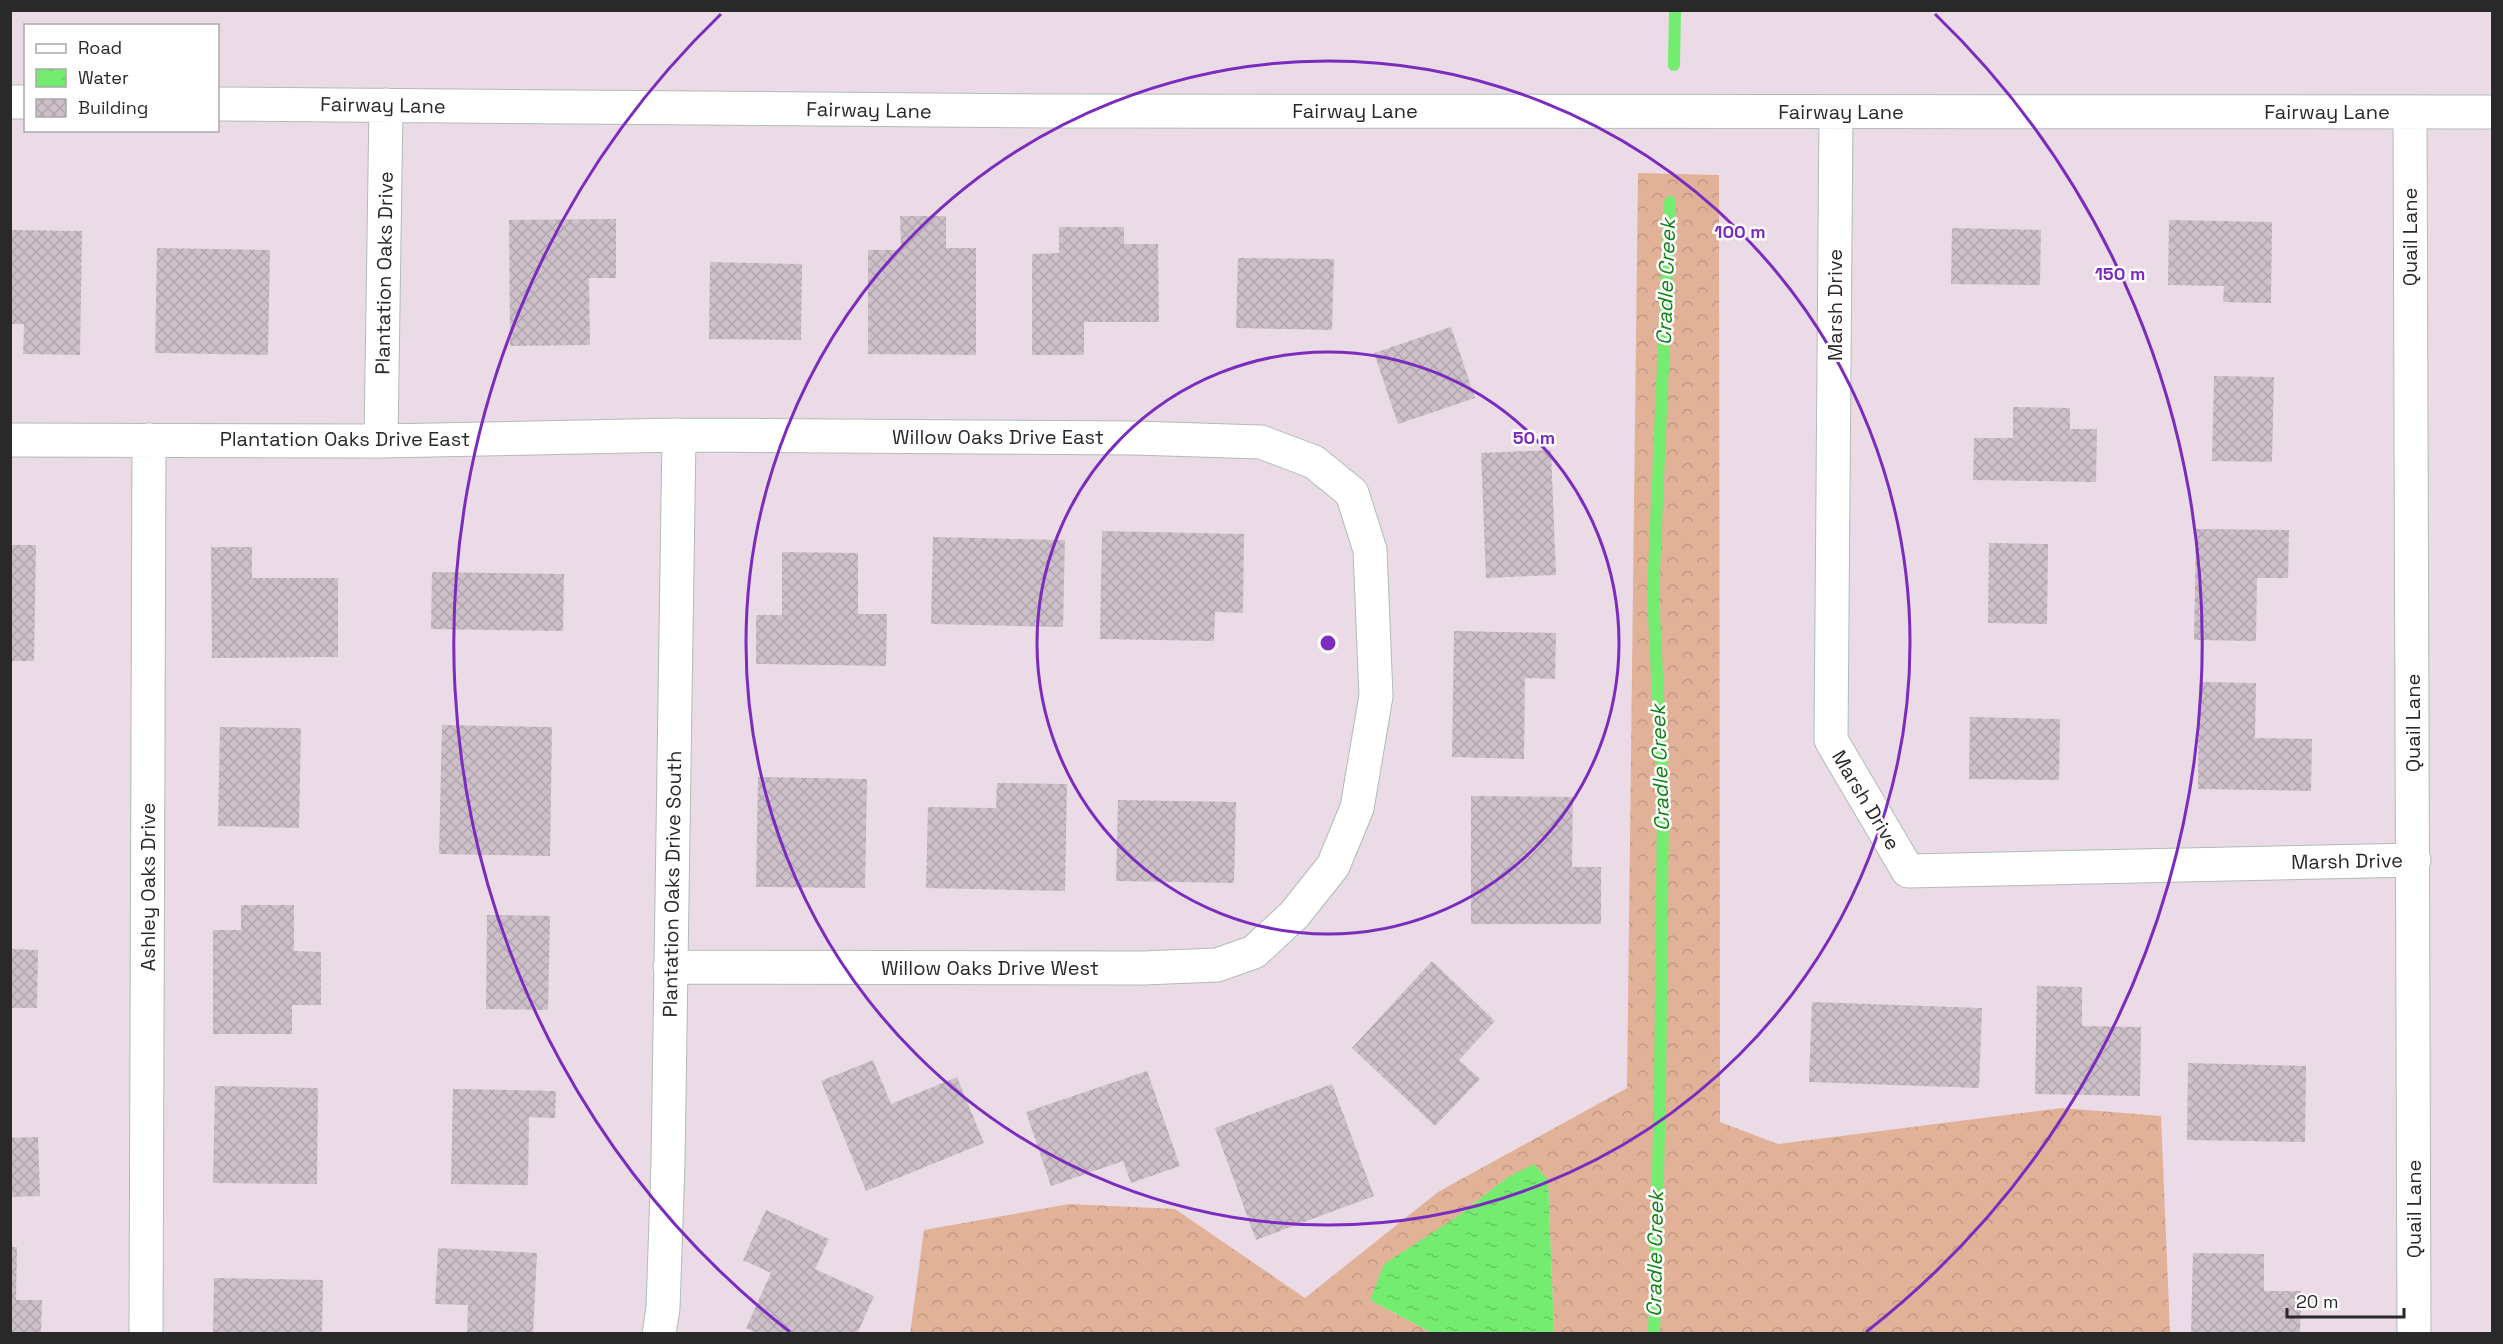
<svg xmlns="http://www.w3.org/2000/svg" width="2503" height="1344" font-family="'Space Grotesk',sans-serif">
	<style>
		.forest { fill: url(#forest-crowns) }
		.water { fill: url(#water-ripples) }
		.lines { fill: none; stroke-linecap: round; stroke-linejoin: round }
		.stream { stroke: #74ec6f; stroke-width: 12 }
		.building { fill: url(#building-cross-hatch) }
		.minor-casing { stroke: #afbdb6; stroke-width: 35 }
		.minor { stroke: #fff; stroke-width: 33 }
		.ring { fill: none; stroke: #7b2cbf; stroke-width: 3 }
		.labels { text-anchor: middle; stroke-width: 5; stroke-linejoin: round; paint-order: stroke }
		.street-label { font-size: 20px; fill: #292929; stroke: #fff }
		.water-label { font-size: 21px; font-style: italic; fill: #108314; stroke: #fff }
		.centre { fill: #7b2cbf; stroke: #fff; stroke-width: 3 }
		.ring-label { font-size: 18px; text-anchor: middle; font-weight: bold; fill: #7b2cbf; stroke: #fff; stroke-width: 5; stroke-linejoin: round; paint-order: stroke }
	</style>
	<defs>
		<pattern id="forest-crowns" width="20" height="18" patternUnits="userSpaceOnUse" patternTransform="scale(1.5)"><rect width="20" height="18" fill="#e1b298"/><path d="M2 6a3 3 0 1 1 6 0M12 15a3 3 0 1 1 6 0" fill="none" stroke="#c19983"/></pattern>
		<pattern id="water-ripples" width="26" height="14" patternUnits="userSpaceOnUse" patternTransform="scale(1.5)"><rect width="26" height="14" fill="#74ec6f"/><path d="M2 4q2-2 4 0t4 0M15 11q2-2 4 0t4 0" fill="none" stroke="#64ca60"/></pattern>
		<pattern id="building-cross-hatch" width="8" height="8" patternUnits="userSpaceOnUse" patternTransform="scale(1.5)"><rect width="8" height="8" fill="#cec0c9"/><path d="M0 0l8 8M0 8l8-8" fill="none" stroke="#b1a5ad"/></pattern>
	</defs>
	<rect width="100%" height="100%" fill="#ebdbe7"/>
	<path class="forest" d="M1638,173L1719,175L1720,1122L1778,1144L2062,1108L2161,1116L2170,1333H1554L1548,1180L1508,1177L1455,1218L1370,1300L1432,1333L910,1334L924,1230L1069,1204L1175,1209L1305,1298L1438,1192L1627,1088Z"/>
	<path class="water" d="M1534,1164L1548,1180L1554,1333H1432L1370,1300L1384,1264L1455,1218L1508,1177Z"/>
	<g class="lines">
		<path class="stream" d="M1674,65L1675,10
			M1654,1334L1660,1089L1663,799L1653,594L1670,202"/>
	</g>
	<path class="building" d="M900,216H946V248H976V355L868,354V250H901Z
		M616,219V278H589L590,345L510,346L509,220Z
		M2169,220L2272,222L2271,303L2223,302L2224,286L2168,285Z
		M1059,227H1124V244H1158L1159,322H1084V355H1032V254L1059,253Z
		M1952,228L2041,230L2040,285L1951,284Z
		M10,230L82,231L80,355L23,354L24,324H10Z
		M157,248L270,250L268,355L155,353Z
		M1238,258L1334,259L1332,330L1236,328Z
		M710,262L802,264L801,340L709,339Z
		M1451,327L1475,398L1398,424L1374,353Z
		M2214,376L2274,377L2272,462L2212,461Z
		M2013,407L2070,408V429H2097L2096,482L1973,480L1974,438H2013Z
		M1551,450L1556,575L1486,578L1481,453Z
		M2196,529L2289,530L2288,578H2257L2256,641L2194,640Z
		M1102,531L1244,534L1243,613L1215,612L1214,641L1100,639Z
		M933,537L1065,540L1063,627L931,624Z
		M1989,543L2048,544L2047,624L1988,623Z
		M10,545H36L34,661H10Z
		M211,547H252V578H338V657L212,658Z
		M782,552L858,553V614H887L886,666L756,664V615H782Z
		M432,572L564,574L563,631L431,629Z
		M1454,631L1556,633L1555,679L1525,678L1524,759L1452,757Z
		M2199,682L2256,683L2255,738L2312,739L2311,791L2198,789Z
		M1970,717L2060,719L2059,780L1969,779Z
		M442,725L552,727L550,856L439,854Z
		M220,727L301,728L299,828L218,826Z
		M758,777L867,779L865,888L756,887Z
		M997,783L1067,784L1065,891L926,888L928,807L996,808Z
		M1471,796L1573,797L1572,867H1601V924H1471Z
		M1118,800L1236,802L1234,883L1116,881Z
		M241,905H294V951L321,952V1005H292V1034H213V930H241Z
		M487,915L550,916L548,1010L486,1009Z
		M10,949L38,950L37,1008H10Z
		M1432,961L1495,1021L1459,1060L1480,1079L1435,1126L1352,1048Z
		M2037,986L2082,987V1026L2141,1027L2140,1096L2035,1094Z
		M1812,1002L1982,1008L1979,1088L1809,1082Z
		M873,1060L891,1104L957,1077L984,1143L866,1191L821,1081Z
		M2188,1063L2306,1066L2305,1142L2187,1140Z
		M1147,1071L1180,1166L1131,1183L1123,1161L1051,1186L1026,1112Z
		M1332,1084L1374,1196L1256,1240L1215,1128Z
		M215,1086L318,1088L317,1184L213,1183Z
		M453,1089L556,1091L555,1118L529,1117L528,1185L451,1184Z
		M38,1137L40,1196L10,1197V1138Z
		M766,1210L829,1239L815,1269L874,1296L857,1334H758L746,1328L771,1273L743,1260Z
		M10,1247H17L16,1300H42L41,1334H10Z
		M438,1248L537,1253L533,1334H467L468,1305L435,1304Z
		M2193,1253L2264,1254V1291H2301L2300,1334H2191Z
		M214,1278L323,1280L322,1334H213Z"/>
	<g class="lines">
		<defs>
			<path id="minor" d="M10,102H26
				M218,104L1052,111L2492,112
				M2410,112L2414,1334
				M1836,113L1831,740L1908,871L2414,860
				M10,440L381,441L679,435L1136,438L1261,442L1314,462L1352,493L1370,550L1376,696L1357,808L1333,866L1294,915L1254,952L1217,965L1143,968L670,967
				M381,441L386,105
				M146,1334L149,440
				M659,1334L663,1308L668,1163L679,435"/>
		</defs>
		<use href="#minor" class="minor-casing"/>
		<use href="#minor" class="minor"/>
	</g>
	<g class="ring">
		<circle cx="1328" cy="643" r="291"/>
		<circle cx="1328" cy="643" r="582"/>
		<path d="M790 1332A874 874 0 0 1 721 14M1935 14A874 874 0 0 1 1866 1332"/>
	</g>
	<g class="labels">
		<g class="street-label">
			<text transform="translate(383 105) rotate(1)" y="7">Fairway Lane</text>
			<text transform="translate(869 110) rotate(1)" y="7">Fairway Lane</text>
			<text x="1355" y="118">Fairway Lane</text>
			<text x="1841" y="119">Fairway Lane</text>
			<text x="2327" y="119">Fairway Lane</text>
			<text transform="translate(2410 237) rotate(-90)" y="7">Quail Lane</text>
			<text transform="translate(384 273) rotate(-89)" y="7">Plantation Oaks Drive</text>
			<text transform="translate(1835 305) rotate(-90)" y="7">Marsh Drive</text>
			<text x="998" y="444">Willow Oaks Drive East</text>
			<text x="345" y="446">Plantation Oaks Drive East</text>
			<text transform="translate(2413 723) rotate(-90)" y="7">Quail Lane</text>
			<text transform="translate(1866 800) rotate(59)" y="7">Marsh Drive</text>
			<text transform="translate(2347 861) rotate(-1)" y="7">Marsh Drive</text>
			<text transform="translate(672 884) rotate(-89)" y="7">Plantation Oaks Drive South</text>
			<text transform="translate(148 887) rotate(-90)" y="7">Ashley Oaks Drive</text>
			<text x="990" y="975">Willow Oaks Drive West</text>
			<text transform="translate(2414 1209) rotate(-90)" y="7">Quail Lane</text>
		</g>
		<g class="water-label">
			<text transform="translate(1666 282) rotate(-88)" y="7">Cradle Creek</text>
			<text transform="translate(1660 768) rotate(-92)" y="7">Cradle Creek</text>
			<text transform="translate(1655 1254) rotate(-89)" y="7">Cradle Creek</text>
		</g>
	</g>
	<circle cx="1328" cy="643" r="9" class="centre"/>
	<g class="ring-label">
		<text x="1740" y="238">100 m</text>
		<text x="2120" y="280">150 m</text>
		<text x="1534" y="444">50 m</text>
	</g>
	<rect width="2503" height="1344" fill="none" stroke="#292929" stroke-width="24"/>
	<rect x="24" y="24" width="195" height="108" fill="#ffffff" stroke="#a9a9a9" stroke-width="1.5"/>
	<rect x="36" y="44" width="30" height="9" fill="#ffffff" stroke="#a9a9a9" stroke-width="1.5"/>
	<text x="78" y="54" font-size="18" fill="#292929">Road</text>
	<rect x="36" y="69" width="30" height="18" fill="url(#water-ripples)" stroke="#a9a9a9" stroke-width="1.5"/>
	<text x="78" y="84" font-size="18" fill="#292929">Water</text>
	<rect x="36" y="99" width="30" height="18" fill="url(#building-cross-hatch)" stroke="#a9a9a9" stroke-width="1.5"/>
	<text x="78" y="114" font-size="18" fill="#292929">Building</text>
	<path d="M2287 1308v9h117v-9" fill="none" stroke="#292929" stroke-width="3"/>
	<text x="2296" y="1308" font-size="18" fill="#292929" stroke="#ffffff" stroke-width="4.5" paint-order="stroke">20 m</text>
</svg>
